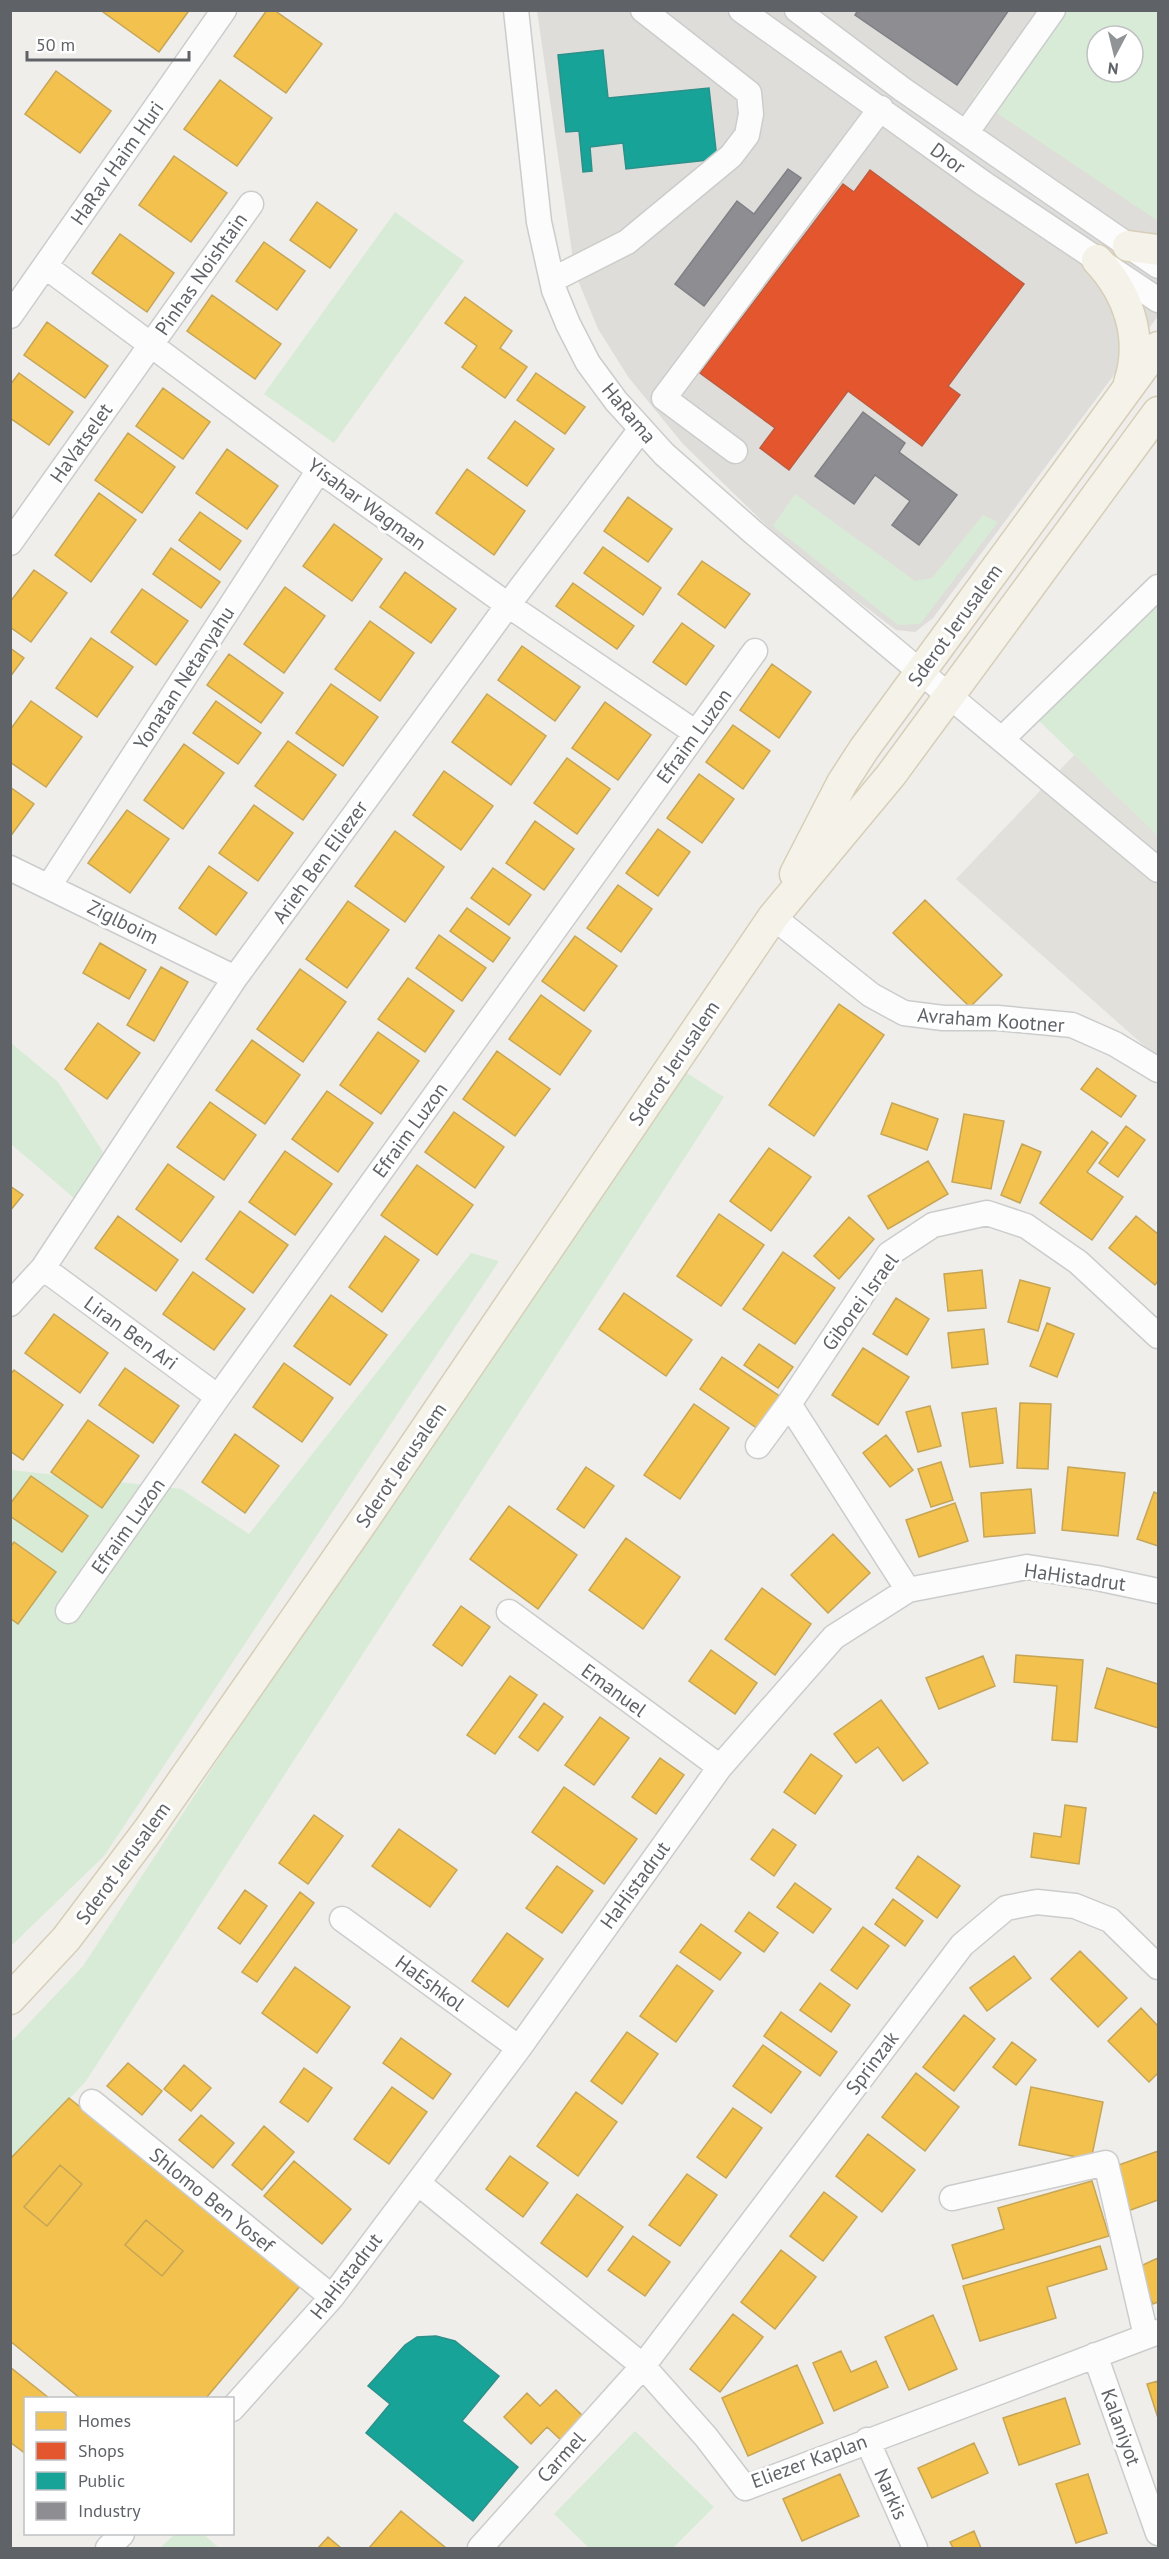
<svg xmlns="http://www.w3.org/2000/svg" width="1169" height="2559" font-family="'PT Sans',sans-serif">
	<style>
		.industrial { fill: #dfddda; fill-rule: evenodd }
		.education { fill: #e2e0da }
		.green { fill: #d8ebd6; fill-rule: evenodd }
		.homes { fill: #f2c14e; stroke: #c6a556; stroke-width: 1.5 }
		.shops { fill: #e4572e; stroke: #bc5b3f; stroke-width: 1.5 }
		.public { fill: #17a398; stroke: #2d908a; stroke-width: 1.5 }
		.industry { fill: #8d8d92; stroke: #7f8085; stroke-width: 1.5 }
		.lines { fill: none; stroke-linecap: round; stroke-linejoin: round }
		.minor-casing { stroke: #cbcccc; stroke-width: 27 }
		.major-casing { stroke: #d7ceb8; stroke-width: 33 }
		.minor { stroke: #fdfcfc; stroke-width: 24 }
		.major { stroke: #f4f2e9; stroke-width: 30 }
		.labels { text-anchor: middle; stroke-width: 6; stroke-linejoin: round; paint-order: stroke }
		.street-label { font-size: 20px; fill: #5f6368; stroke: #fff }
	</style>
	<rect width="100%" height="100%" fill="#efeeea"/>
	<path class="industrial" d="M537,11H1158V316L933,618L915,632L896,630L798,556L683,444L629,378L598,329L575,273ZM1097,36H1133V72H1097Z"/>
	<path class="education" d="M1158,667V1058L956,879Z"/>
	<path class="green" d="M1038,11H1158V221L973,97ZM1097,36H1133V72H1097Z
		M395,212L464,261L334,443L264,394Z
		M795,494L915,581L932,578L983,515L998,522L920,624L898,625L773,526Z
		M1158,606V836L1036,718Z
		M10,1042L58,1082L103,1152L75,1199L11,1144Z
		M673,1064L724,1097L86,2081L11,2162L10,2043L83,1966Z
		M471,1253L499,1261L104,1856L11,1946V1470L181,1489L249,1534Z
		M635,2431L714,2507L673,2548H589L554,2514Z
		M175,2534H203L219,2548H160Z"/>
	<path class="homes" d="M104,10H186L188,12L159,52L103,12Z
		M267,10H274L322,44L286,93L234,56Z
		M56,71L111,111L80,153L25,114Z
		M220,80L272,118L237,166L184,129Z
		M174,156L227,193L191,242L139,205Z
		M317,202L357,230L330,268L290,240Z
		M120,234L174,273L147,312L92,273Z
		M264,242L305,271L277,310L236,281Z
		M212,295L281,344L255,379L187,331Z
		M465,297L512,331L500,348L527,367L505,398L462,367L477,346L445,323Z
		M47,322L108,366L85,398L24,355Z
		M19,373L73,412L49,445L10,418V385Z
		M536,373L585,407L565,434L517,400Z
		M163,388L210,422L183,459L136,426Z
		M515,421L554,449L527,486L488,458Z
		M128,433L175,467L142,513L95,480Z
		M227,449L278,486L247,529L196,493Z
		M467,469L525,511L494,555L436,513Z
		M99,493L136,520L91,582L55,555Z
		M628,497L672,529L648,562L604,531Z
		M200,512L241,541L220,570L179,540Z
		M334,524L382,559L352,601L303,566Z
		M603,547L661,588L643,615L584,573Z
		M171,548L220,582L201,608L153,574Z
		M702,561L750,594L725,628L678,594Z
		M34,570L67,593L31,642L10,627V602Z
		M405,572L456,609L431,643L380,607Z
		M573,583L634,626L617,649L556,606Z
		M285,587L325,616L284,673L244,644Z
		M142,589L188,621L156,665L111,632Z
		M370,621L414,653L380,701L335,669Z
		M682,623L714,646L686,685L653,662Z
		M91,638L133,667L97,717L56,688Z
		M522,646L580,687L555,721L498,680Z
		M10,648L24,658L10,677Z
		M229,654L283,693L261,723L207,685Z
		M772,664L811,692L779,738L740,710Z
		M331,684L378,717L343,766L296,733Z
		M487,694L546,736L511,785L452,742Z
		M31,701L82,737L46,787L10,762V730Z
		M216,701L261,733L238,764L193,733Z
		M605,702L651,735L618,780L572,748Z
		M733,725L770,751L743,789L706,762Z
		M288,741L336,775L303,820L255,786Z
		M184,744L224,773L183,829L144,800Z
		M567,758L610,789L577,834L534,803Z
		M444,771L493,806L461,850L413,815Z
		M699,774L734,799L702,843L667,818Z
		M10,787L34,804L10,837Z
		M254,805L293,833L258,881L219,853Z
		M127,810L169,839L130,893L88,863Z
		M535,821L574,849L544,890L506,863Z
		M658,829L690,852L658,896L626,873Z
		M395,831L444,867L405,922L355,886Z
		M209,866L247,893L216,935L179,908Z
		M493,868L531,895L509,925L471,898Z
		M618,885L652,909L621,952L587,928Z
		M925,900L1002,975L970,1007L893,933Z
		M348,901L389,930L347,988L306,959Z
		M467,908L510,938L493,962L450,931Z
		M439,935L486,968L462,1001L416,968Z
		M575,936L617,966L584,1011L542,981Z
		M100,943L146,970L129,999L83,973Z
		M161,967L188,982L154,1041L127,1025Z
		M300,969L346,1002L303,1062L257,1029Z
		M408,978L454,1011L425,1052L378,1019Z
		M541,995L591,1031L560,1075L509,1039Z
		M839,1004L884,1035L814,1136L769,1105Z
		M98,1023L140,1053L107,1099L65,1069Z
		M378,1032L419,1061L381,1114L340,1085Z
		M252,1040L300,1075L265,1124L216,1090Z
		M497,1051L550,1089L515,1136L463,1099Z
		M1097,1068L1136,1096L1121,1117L1081,1089Z
		M327,1091L373,1123L338,1172L292,1139Z
		M210,1102L256,1135L224,1180L177,1147Z
		M892,1103L938,1119L927,1150L881,1134Z
		M454,1112L504,1147L475,1188L425,1152Z
		M964,1114L1004,1121L991,1189L952,1182Z
		M1126,1126L1145,1140L1118,1177L1099,1163Z
		M1092,1131L1108,1143L1087,1172L1123,1197L1092,1240L1040,1203Z
		M1022,1144L1041,1152L1020,1203L1001,1195Z
		M769,1148L811,1177L771,1231L730,1201Z
		M285,1151L332,1184L295,1235L249,1202Z
		M928,1161L948,1194L888,1229L868,1196Z
		M168,1164L214,1197L181,1242L136,1209Z
		M417,1165L473,1205L437,1255L381,1215Z
		M10,1186L23,1195L10,1211Z
		M240,1211L288,1245L253,1293L206,1259Z
		M719,1214L764,1245L721,1306L677,1276Z
		M118,1216L178,1260L156,1291L95,1248Z
		M1136,1216L1158,1234V1281L1155,1285L1109,1248Z
		M849,1217L874,1239L839,1279L814,1256Z
		M385,1236L419,1260L382,1312L349,1287Z
		M783,1252L835,1288L795,1344L743,1309Z
		M982,1270L986,1308L948,1311L944,1274Z
		M193,1272L245,1309L214,1350L163,1314Z
		M1020,1280L1050,1288L1038,1331L1008,1322Z
		M624,1293L692,1340L666,1376L599,1329Z
		M331,1295L387,1335L350,1385L294,1346Z
		M896,1298L929,1319L907,1355L873,1334Z
		M54,1314L108,1353L80,1393L25,1353Z
		M1047,1323L1074,1334L1057,1377L1030,1366Z
		M984,1329L988,1364L952,1368L948,1333Z
		M759,1344L793,1367L778,1388L744,1365Z
		M863,1348L909,1377L878,1425L832,1395Z
		M722,1357L781,1397L758,1429L700,1389Z
		M284,1363L333,1398L302,1442L253,1407Z
		M125,1368L179,1406L153,1443L99,1405Z
		M14,1370L63,1405L23,1460L10,1451V1375Z
		M1020,1403L1051,1404L1048,1469L1017,1468Z
		M694,1404L729,1428L680,1499L644,1475Z
		M930,1406L941,1446L918,1452L906,1412Z
		M996,1408L1003,1463L970,1467L962,1413Z
		M88,1420L139,1456L102,1508L51,1472Z
		M235,1434L279,1466L245,1513L202,1482Z
		M886,1435L913,1470L890,1487L863,1453Z
		M941,1462L953,1500L931,1507L918,1469Z
		M586,1467L614,1486L584,1528L557,1509Z
		M1068,1467L1125,1473L1118,1536L1062,1530Z
		M31,1476L88,1516L62,1552L10,1516V1504Z
		M1031,1489L1035,1533L984,1537L981,1493Z
		M1154,1492L1158,1494V1546L1137,1539Z
		M955,1503L968,1541L919,1557L906,1520Z
		M509,1506L577,1555L538,1609L470,1559Z
		M833,1534L870,1573L828,1613L791,1575Z
		M626,1538L680,1577L643,1629L589,1590Z
		M14,1542L56,1572L18,1624L10,1618V1547Z
		M762,1588L811,1624L775,1675L725,1639Z
		M461,1606L490,1627L462,1666L433,1645Z
		M711,1650L757,1683L735,1714L689,1681Z
		M1016,1655L1083,1660L1077,1742L1052,1740L1057,1686L1014,1682Z
		M983,1656L995,1686L939,1709L926,1678Z
		M1107,1668L1158,1684V1728L1095,1708Z
		M510,1676L537,1695L495,1754L467,1735Z
		M881,1700L928,1763L903,1781L878,1747L856,1763L834,1734Z
		M544,1703L563,1717L538,1751L519,1737Z
		M600,1717L629,1738L594,1785L565,1765Z
		M811,1754L842,1776L815,1814L784,1792Z
		M660,1758L684,1775L656,1814L632,1797Z
		M564,1787L637,1839L604,1884L532,1832Z
		M1065,1805L1086,1808L1079,1864L1031,1857L1034,1833L1061,1837Z
		M314,1815L343,1836L308,1884L279,1863Z
		M399,1829L457,1870L430,1907L372,1866Z
		M773,1829L796,1845L774,1876L751,1859Z
		M918,1856L960,1886L937,1918L896,1888Z
		M557,1866L593,1891L562,1933L526,1908Z
		M795,1883L831,1909L813,1933L777,1907Z
		M245,1890L267,1906L240,1944L218,1928Z
		M300,1892L314,1903L257,1982L242,1972Z
		M893,1899L923,1921L905,1946L875,1924Z
		M749,1912L778,1933L764,1952L735,1931Z
		M701,1924L741,1953L720,1980L680,1952Z
		M863,1927L889,1946L857,1989L831,1970Z
		M507,1933L543,1959L508,2007L472,1981Z
		M1080,1951L1127,1998L1098,2027L1051,1979Z
		M1014,1956L1031,1978L987,2011L970,1988Z
		M677,1965L713,1991L676,2042L640,2016Z
		M295,1967L350,2007L317,2053L262,2013Z
		M820,1983L850,2005L831,2032L800,2010Z
		M1141,2008L1158,2026V2073L1149,2082L1108,2041Z
		M781,2012L837,2052L820,2076L764,2036Z
		M964,2015L995,2039L954,2091L923,2067Z
		M627,2032L658,2054L622,2104L591,2081Z
		M401,2038L451,2074L433,2099L383,2063Z
		M1012,2042L1036,2060L1016,2085L993,2067Z
		M763,2045L801,2072L771,2113L733,2086Z
		M128,2063L162,2091L142,2115L107,2086Z
		M184,2065L211,2088L191,2111L164,2089Z
		M304,2068L332,2088L308,2122L280,2102Z
		M916,2073L959,2107L925,2151L882,2117Z
		M392,2087L427,2112L389,2164L354,2139Z
		M1031,2087L1103,2102L1091,2160L1019,2145Z
		M576,2092L617,2122L578,2176L537,2146Z
		M69,2098L301,2285L206,2398H80L10,2341V2159Z
		M733,2108L762,2128L726,2178L697,2157Z
		M201,2115L234,2143L213,2168L179,2140Z
		M264,2126L294,2152L262,2190L232,2165Z
		M868,2134L915,2170L882,2212L836,2176Z
		M1158,2151V2200L1128,2211L1113,2167Z
		M510,2156L548,2183L523,2217L486,2189Z
		M294,2161L351,2209L322,2244L264,2196Z
		M60,2165L82,2184L47,2226L24,2207Z
		M687,2174L717,2195L680,2246L649,2225Z
		M1092,2181L1109,2236L963,2279L952,2245L1004,2229L998,2208Z
		M824,2192L857,2217L823,2261L790,2236Z
		M577,2194L623,2227L587,2277L541,2243Z
		M146,2220L183,2251L162,2276L125,2245Z
		M633,2236L670,2262L645,2296L608,2270Z
		M1100,2246L1107,2269L1047,2287L1056,2318L980,2341L963,2286Z
		M781,2250L816,2277L775,2329L741,2302Z
		M1158,2258V2302L1153,2304L1136,2268Z
		M733,2314L763,2337L720,2392L690,2369Z
		M933,2315L957,2369L909,2390L885,2337Z
		M841,2351L851,2372L876,2361L888,2387L834,2411L813,2363Z
		M797,2365L823,2423L748,2456L722,2398Z
		M10,2367L49,2398H26V2454L10,2442Z
		M1158,2381V2418L1147,2384Z
		M556,2390L586,2419L563,2442L547,2427L531,2444L504,2417L527,2393L540,2406Z
		M1065,2398L1080,2444L1019,2465L1003,2418Z
		M974,2443L988,2473L932,2498L918,2468Z
		M840,2474L859,2516L802,2541L783,2499Z
		M1088,2474L1107,2533L1076,2543L1056,2484Z
		M401,2511L446,2548H369Z
		M974,2531L981,2548H953L950,2542Z
		M328,2537L341,2548H318Z"/>
	<path class="shops" d="M870,170L1024,284L948,386L960,395L922,446L848,391L789,470L760,448L775,428L700,373L843,184L854,192Z"/>
	<path class="public" d="M603,50L608,98L709,88L717,159L626,169L623,143L590,147L592,171L583,172L579,131L566,132L558,55Z
		M436,2336L455,2341L499,2376L462,2421L518,2467L473,2521L366,2433L390,2404L368,2386L405,2345L417,2337Z"/>
	<path class="industry" d="M858,10H1009L957,85L855,15Z
		M788,169L801,178L704,306L675,284L737,201L754,214Z
		M863,412L905,443L899,452L957,495L919,545L892,525L910,501L875,475L854,504L815,476Z"/>
	<g class="lines">
		<defs>
			<path id="minor" d="M516,10L539,222L554,290L568,324L588,363L616,401L664,454L754,533L1158,870
				M741,10L983,183L1158,300
				M797,10L902,89L1158,266
				M966,133L1053,10
				M45,266L319,470L508,605L696,733
				M552,280L627,242L731,156L747,135L751,114L749,93L643,10
				M10,316L224,10
				M735,451L664,398L881,108
				M10,543L251,204
				M1002,739L1158,587
				M10,868L235,978
				M49,886L319,470
				M773,917L871,995L904,1013L943,1018H998L1072,1025L1115,1044L1158,1070
				M43,1268L218,1397
				M10,1304L43,1268L235,978L508,605L641,429
				M758,1446L789,1404
				M908,1590L789,1404L889,1254L933,1225L987,1213L1026,1226L1078,1262L1158,1336
				M68,1611L218,1397L755,651
				M509,1612L720,1767
				M342,1919L519,2048
				M92,2102L332,2297
				M418,2183L643,2366L706,2437L745,2488L1158,2332
				M952,2198L1106,2163L1146,2336
				M1095,2355L1158,2533
				M232,2409L332,2297L519,2048L720,1767L834,1637L908,1590L1027,1567L1097,1578L1158,1591
				M867,2440L915,2548
				M108,2548L122,2534
				M480,2548L643,2366L962,1945L1006,1908L1037,1902L1075,1906L1110,1920L1158,1967"/>
			<path id="major" d="M1128,246L1158,250
				M1097,260C1128,293 1144,338 1129,383
				M795,874L842,783L864,749L1158,347
				M10,1999L66,1939L149,1829L366,1517L773,917L891,775L1158,412"/>
		</defs>
		<use href="#minor" class="minor-casing"/>
		<use href="#major" class="major-casing"/>
		<use href="#minor" class="minor"/>
		<use href="#major" class="major"/>
	</g>
	<g class="labels">
		<g class="street-label">
			<text transform="translate(948 158) rotate(36)" y="7">Dror</text>
			<text transform="translate(117 163) rotate(-55)" y="7">HaRav Haim Huri</text>
			<text transform="translate(201 274) rotate(-55)" y="7">Pinhas Noishtain</text>
			<text transform="translate(629 413) rotate(50)" y="7">HaRama</text>
			<text transform="translate(81 443) rotate(-55)" y="7">HaVatselet</text>
			<text transform="translate(367 504) rotate(36)" y="7">Yisahar Wagman</text>
			<text transform="translate(955 625) rotate(-54)" y="7">Sderot Jerusalem</text>
			<text transform="translate(184 678) rotate(-57)" y="7">Yonatan Netanyahu</text>
			<text transform="translate(694 736) rotate(-54)" y="7">Efraim Luzon</text>
			<text transform="translate(320 862) rotate(-54)" y="7">Arieh Ben Eliezer</text>
			<text transform="translate(123 922) rotate(26)" y="7">Ziglboim</text>
			<text transform="translate(991 1020) rotate(4)" y="7">Avraham Kootner</text>
			<text transform="translate(674 1063) rotate(-56)" y="7">Sderot Jerusalem</text>
			<text transform="translate(410 1130) rotate(-54)" y="7">Efraim Luzon</text>
			<text transform="translate(860 1302) rotate(-54)" y="7">Giborei Israel</text>
			<text transform="translate(131 1333) rotate(36)" y="7">Liran Ben Ari</text>
			<text transform="translate(401 1465) rotate(-56)" y="7">Sderot Jerusalem</text>
			<text transform="translate(128 1526) rotate(-55)" y="7">Efraim Luzon</text>
			<text transform="translate(1075 1577) rotate(8)" y="7">HaHistadrut</text>
			<text transform="translate(614 1690) rotate(36)" y="7">Emanuel</text>
			<text transform="translate(123 1863) rotate(-54)" y="7">Sderot Jerusalem</text>
			<text transform="translate(635 1885) rotate(-54)" y="7">HaHistadrut</text>
			<text transform="translate(430 1983) rotate(36)" y="7">HaEshkol</text>
			<text transform="translate(872 2063) rotate(-53)" y="7">Sprinzak</text>
			<text transform="translate(212 2200) rotate(39)" y="7">Shlomo Ben Yosef</text>
			<text transform="translate(346 2276) rotate(-52)" y="7">HaHistadrut</text>
			<text transform="translate(1121 2427) rotate(70)" y="7">Kalaniyot</text>
			<text transform="translate(561 2457) rotate(-48)" y="7">Carmel</text>
			<text transform="translate(809 2461) rotate(-20)" y="7">Eliezer Kaplan</text>
			<text transform="translate(891 2494) rotate(66)" y="7">Narkis</text>
		</g>
	</g>
	<rect width="1169" height="2559" fill="none" stroke="#5f6368" stroke-width="24"/>
	<rect x="24" y="2397" width="210" height="138" fill="#ffffff" stroke="#bfc1c3" stroke-width="1.5"/>
	<rect x="36" y="2412" width="30" height="18" fill="#f2c14e" stroke="#bfc1c3" stroke-width="1.5"/>
	<text x="78" y="2427" font-size="18" fill="#5f6368">Homes</text>
	<rect x="36" y="2442" width="30" height="18" fill="#e4572e" stroke="#bfc1c3" stroke-width="1.5"/>
	<text x="78" y="2457" font-size="18" fill="#5f6368">Shops</text>
	<rect x="36" y="2472" width="30" height="18" fill="#17a398" stroke="#bfc1c3" stroke-width="1.5"/>
	<text x="78" y="2487" font-size="18" fill="#5f6368">Public</text>
	<rect x="36" y="2502" width="30" height="18" fill="#8d8d92" stroke="#bfc1c3" stroke-width="1.5"/>
	<text x="78" y="2517" font-size="18" fill="#5f6368">Industry</text>
	<g transform="translate(1115 54) rotate(187)"><circle r="28" fill="#ffffff" stroke="#bfc1c3" stroke-width="1.5"/>
	<path d="M0-4.5L10 22L0 15L-10 22Z" fill="#919496"/>
	<text y="-9" font-size="16" font-weight="bold" text-anchor="middle" fill="#5f6368">N</text>
	</g>
	<path d="M27 51v9h162v-9" fill="none" stroke="#5f6368" stroke-width="3"/>
	<text x="36" y="51" font-size="18" fill="#5f6368" stroke="#ffffff" stroke-width="4.5" paint-order="stroke">50 m</text>
</svg>
